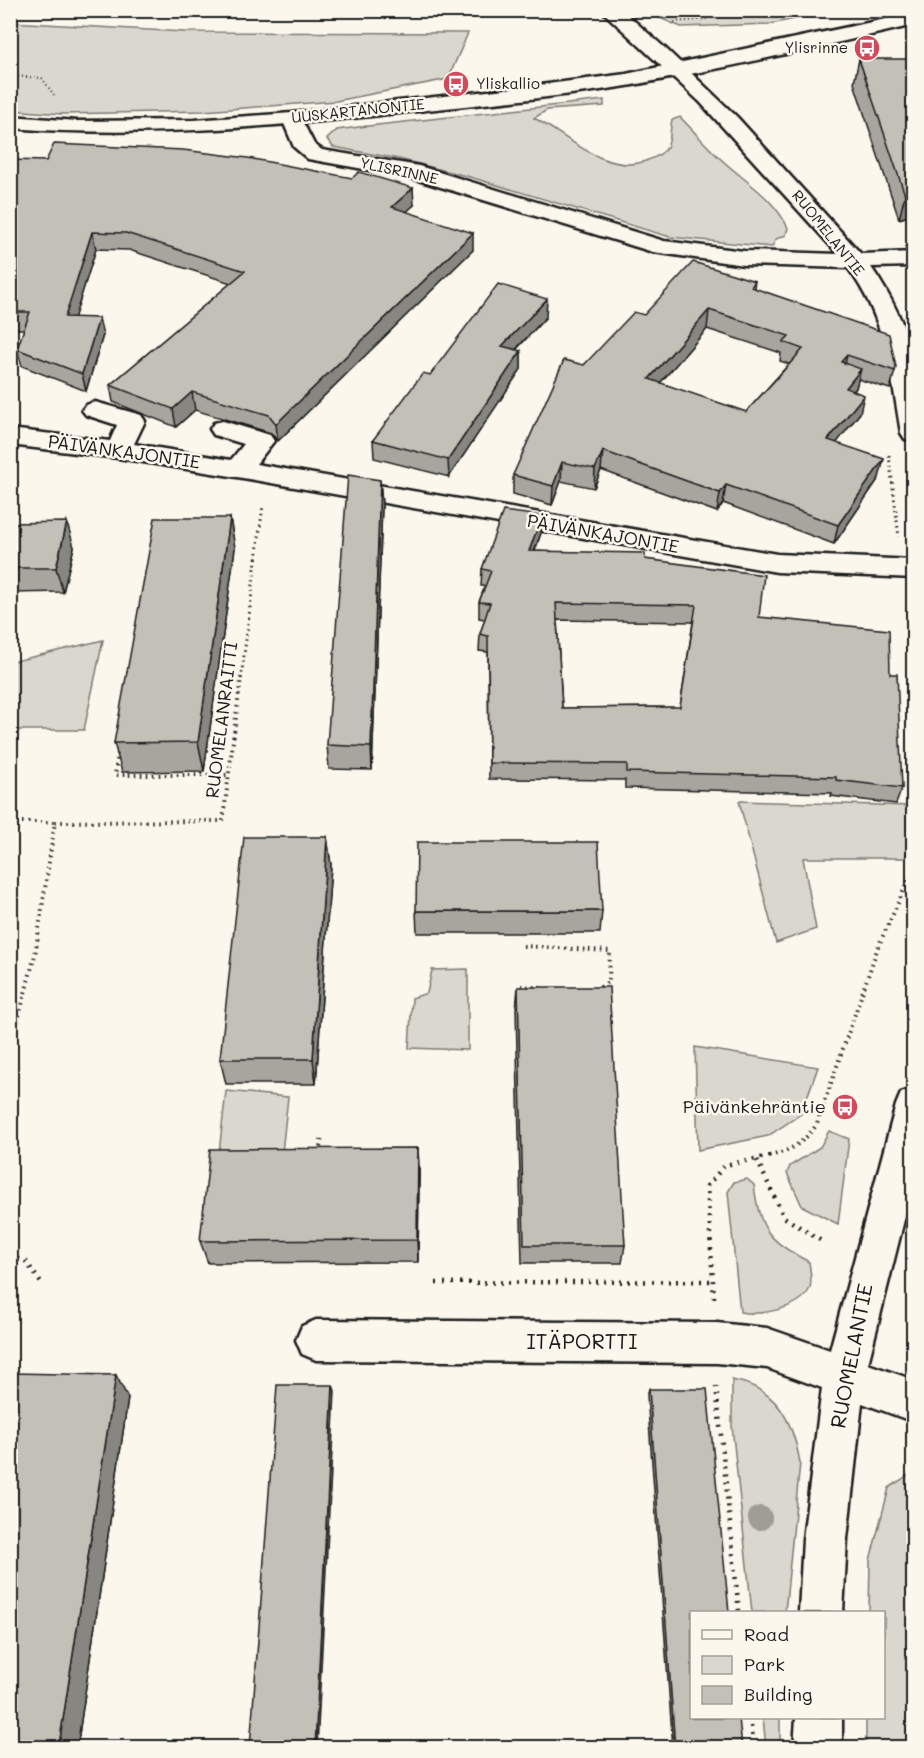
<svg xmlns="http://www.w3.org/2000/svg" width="924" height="1758" font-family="Mali,sans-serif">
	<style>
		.green { fill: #dad7ce; stroke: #7b7a75; stroke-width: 1.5 }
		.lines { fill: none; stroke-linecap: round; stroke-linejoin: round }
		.minor-casing { stroke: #1c1c1c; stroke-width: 5 }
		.major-casing { stroke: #1c1c1c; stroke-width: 5 }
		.path-far3 { stroke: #1c1c1c; stroke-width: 2; stroke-dasharray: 1 3; stroke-linecap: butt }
		.path-far2 { stroke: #1c1c1c; stroke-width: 3; stroke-dasharray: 1.5 4; stroke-linecap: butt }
		.path-far1 { stroke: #1c1c1c; stroke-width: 4; stroke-dasharray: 1.5 4.5; stroke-linecap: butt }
		.path { stroke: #1c1c1c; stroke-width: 4.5; stroke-dasharray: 2 6; stroke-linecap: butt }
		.minor { fill: #fbf7ec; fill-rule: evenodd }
		.major { fill: #fbf7ec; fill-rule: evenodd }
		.tree { fill: #a09d97 }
		.wall { fill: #a8a59e; stroke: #1c1c1c; stroke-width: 1.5; fill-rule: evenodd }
		.shaded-wall { fill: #888681; stroke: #1c1c1c; stroke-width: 1.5 }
		.building { fill: #c3c0b8; stroke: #1c1c1c; stroke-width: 1.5; fill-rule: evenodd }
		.labels { text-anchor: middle; stroke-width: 5; stroke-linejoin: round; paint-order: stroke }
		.far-poi-label { font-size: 15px; fill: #1c1c1c; stroke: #fbf7ec; text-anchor: end }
		.far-street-label { font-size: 15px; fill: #1c1c1c; stroke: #fbf7ec }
		.street-label { font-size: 18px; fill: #1c1c1c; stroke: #fbf7ec }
		.poi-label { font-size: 18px; fill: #1c1c1c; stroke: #fbf7ec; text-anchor: end }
		.near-street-label { font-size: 21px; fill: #1c1c1c; stroke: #fbf7ec }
	</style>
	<rect width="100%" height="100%" fill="#fbf7ec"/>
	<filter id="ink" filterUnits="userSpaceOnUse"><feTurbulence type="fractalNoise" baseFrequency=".0167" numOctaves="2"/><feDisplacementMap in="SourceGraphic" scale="12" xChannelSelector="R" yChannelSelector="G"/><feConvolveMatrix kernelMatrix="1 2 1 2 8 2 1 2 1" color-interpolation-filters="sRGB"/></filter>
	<g filter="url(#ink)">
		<path class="green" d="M643,11V10L832,11L771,24L681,27Z
			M10,22L184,32L468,33L448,79L336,101L203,111L62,114L11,110Z
			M604,100V106L547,110L534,118C567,135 608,177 648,160C655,157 663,154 667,147C671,140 670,127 672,120L680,117C694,131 708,148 723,161C746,182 775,199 788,228L786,235L776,239L772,247L670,237L470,177L399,159L333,147L327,139L337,130L359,127Z
			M103,640L84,730H11V662Z
			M739,801L913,806V840L905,858H803L816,929L776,943Z
			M468,969V1050L409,1048L412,998L427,993L432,970Z
			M695,1047L818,1067L801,1114L768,1136L698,1150Z
			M226,1091L288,1097L281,1162L218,1161Z
			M829,1131L849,1139L838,1224L802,1206L787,1173L790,1166L820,1147Z
			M747,1179L754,1185C760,1231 768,1240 809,1262C810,1270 813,1283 809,1290C799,1309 759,1316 740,1312L728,1192L734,1182Z
			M732,1380C777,1388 793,1421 800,1463L785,1612H752L732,1426Z
			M913,1472V1747H866V1718H884V1612H869L870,1560L889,1488Z
			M763,1718H780V1747H766Z"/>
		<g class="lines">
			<defs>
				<path id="minor" d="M601,10H622L666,49L737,117L861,254L914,252V266L871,267C891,296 905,324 914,358V441L905,439L901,433C891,373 885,317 848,268L744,265L653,252L408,177L308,159L294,147L282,119L285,115H299L314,144L322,150L419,166L664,241L744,251L838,254L700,102Z
					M95,402L141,415L145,421L134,444L231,460L244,444L214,435L210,429L214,423L223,421L270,435L274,441L256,464L777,554L914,560V578L777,572L237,477L118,458L10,445V429L110,441L117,425L86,415L82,410L86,405Z
					M914,1089V1180L868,1364L914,1380V1422L862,1403L847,1539L843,1612H799L803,1539L822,1388L767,1368L717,1363L316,1360L302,1354L296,1340L302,1326L316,1320L717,1323L767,1328L830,1350L896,1105L901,1093Z
					M796,1718H842V1748H794Z"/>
				<path id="major" d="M914,13V25C819,47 723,69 627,86C554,98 481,104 408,112C275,127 144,138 10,128V116L77,121L194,120L292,113L524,87L626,74Z"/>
			</defs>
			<use href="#minor" class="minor-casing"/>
			<use href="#major" class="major-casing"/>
			<path class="path-far3" d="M674,22L706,19L735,10
				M10,76L42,78L54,95"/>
			<path class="path-far2" d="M889,455L899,537
				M909,601L914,623
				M241,679L263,505"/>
			<path class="path-far1" d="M118,753L115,775H228
				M10,822H55
				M523,946L610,951L609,981L596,990
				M521,986L544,988
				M10,1051L35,955L55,822L223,821L241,677
				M319,1153L322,1136
				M769,1156C789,1152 805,1142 817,1124L878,947L914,868"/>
			<path class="path" d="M757,1160L784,1217L823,1242
				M10,1259L25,1260L41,1283
				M436,1283L713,1281
				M714,1298L707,1186L725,1165L776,1155
				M716,1386L739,1612
				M750,1718L754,1748"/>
			<use href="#minor" class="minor"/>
			<use href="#major" class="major"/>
		</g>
		<circle class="tree" cx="760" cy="1518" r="12"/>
		<path class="wall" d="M261,10H366L299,13Z
			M859,59L914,214L899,219L854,83Z
			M10,160L414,205L406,212L473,250L278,441L271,433L195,410L176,427L113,402L110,385L231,283L129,250L96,249L74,318L103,335L86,391L22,366L17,349L24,329H10Z
			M755,281L754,288L896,367L890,389L858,379L856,388L854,391L860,413L836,443L879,478L834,544L723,503L717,512L601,470L594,488L561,481L552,505L513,494V475L584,365L644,315ZM707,329L781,353L780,361L789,364L746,412L660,383Z
			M546,317L516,350L521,351V369L449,477L374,458L373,440L430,375Z
			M380,480L382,505L372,770L329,769L327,745Z
			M230,518L235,548L204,771L122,772L114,743Z
			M10,523L74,547L63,592L10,593Z
			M541,533L535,551L645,559L759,617L890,674L902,788L896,804L831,796L832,793L625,788V780L489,779L488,652L479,651L480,634L485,619L479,618V602L485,586H481L482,569ZM557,620L693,622L680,707L562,708Z
			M327,837L331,865L316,1084H226L220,1059Z
			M416,911H602L600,933H417Z
			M518,987L625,1245L622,1263H522L516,1009Z
			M418,1148L419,1172L418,1262L208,1263L200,1241Z
			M10,1373L128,1398L77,1748H10Z
			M649,1389L742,1748H673L647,1395Z"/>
		<path class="shaded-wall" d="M413,188L414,205L393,224L392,207Z
			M914,192V214L899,219L905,195Z
			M92,232L96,249L69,335L65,317Z
			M473,233V250L278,441L276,424Z
			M547,299L546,317L502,364V346Z
			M709,310L707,329L647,398L649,379Z
			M99,318L103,335L86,391L82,374Z
			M521,351V369L449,477L448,460Z
			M847,355L843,374L841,362Z
			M861,369L856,388L841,407L846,388Z
			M192,392L195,410L176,427L173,409Z
			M864,395L860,413L824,459L828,440Z
			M603,451L601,470L594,488L595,469Z
			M884,459L879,478L834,544L838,525Z
			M562,462L561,481L552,505L553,486Z
			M380,480L382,505L372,770L371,747Z
			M726,485L723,503L717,512L720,493Z
			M542,516L541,533L528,567L529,551Z
			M230,518L235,548L204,771L198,742Z
			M67,522L74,547L63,592L56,568Z
			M327,837L331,865L316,1084L313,1059Z
			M418,1148L419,1172L418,1262L417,1240Z
			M116,1375L128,1398L77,1748H63L59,1745Z
			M333,1385L335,1391L317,1748H315Z"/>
		<path class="building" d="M859,59H914V192L905,195Z
			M54,144L183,150L248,158L352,178L359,172L413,188L392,207L473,233L276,424L269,415L192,392L173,409L110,385L245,271L126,233L92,232L65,317L99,318L82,374L17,349L30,312H10V160L46,161Z
			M693,262L755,281L751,287L889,334L896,367L895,371L847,355L841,362L861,369L846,388L864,395L828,440L884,459L838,525L726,485L720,493L603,451L595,469L562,462L553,486L513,475L564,360L584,365L634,312L644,315ZM709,310L789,336L783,342L803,349L746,412L649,379Z
			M498,284L547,299L502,346L521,351L448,460L373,440L423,373L430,375Z
			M348,475L380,480L371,747L327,745Z
			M503,511L542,516L529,551L645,553V559L764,575L759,617L889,630L890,674H897L902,788L836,780V777L627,772V764L489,763L488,636L480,634L490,603L479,602L491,571L482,569ZM556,603L696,605L680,707L562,708Z
			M155,518H230L198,742L114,743Z
			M67,522L56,568H10V523Z
			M244,837H327L313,1059H220Z
			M417,842H598L602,911H416Z
			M518,987H609L625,1245H524Z
			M418,1148L417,1240L200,1241L210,1149Z
			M10,1373L116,1375L59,1745L10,1744Z
			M277,1385H333L315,1748H250Z
			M649,1389H707L729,1612H692V1718H739L742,1748H675Z"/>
	</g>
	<defs>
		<symbol id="bus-disc" viewBox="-11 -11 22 22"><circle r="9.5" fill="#d1495b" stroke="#fbf7ec"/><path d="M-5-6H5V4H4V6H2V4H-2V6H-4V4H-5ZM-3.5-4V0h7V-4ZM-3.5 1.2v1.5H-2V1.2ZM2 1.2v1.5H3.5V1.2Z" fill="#fff"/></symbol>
	</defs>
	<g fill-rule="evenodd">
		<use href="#bus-disc" x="852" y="33" width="30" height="30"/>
		<use href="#bus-disc" x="441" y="69" width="30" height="30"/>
		<use href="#bus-disc" x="830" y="1092" width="30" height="30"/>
	</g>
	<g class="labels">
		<g class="far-poi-label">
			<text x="848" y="53">Ylisrinne</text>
			<text x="476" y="89" text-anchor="start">Yliskallio</text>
		</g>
		<g class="far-street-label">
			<text transform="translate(358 111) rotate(-6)" y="5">UUSKARTANONTIE</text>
			<text transform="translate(399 171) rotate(12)" y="5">YLISRINNE</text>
			<text transform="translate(828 233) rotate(51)" y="5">RUOMELANTIE</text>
		</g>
		<g class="street-label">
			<text transform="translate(124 452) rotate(8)" y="6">PÄIVÄNKAJONTIE</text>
			<text transform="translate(603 534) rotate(10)" y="6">PÄIVÄNKAJONTIE</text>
			<text transform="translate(222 720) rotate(-83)" y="6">RUOMELANRAITTI</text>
		</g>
		<g class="poi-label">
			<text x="826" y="1113">Päivänkehräntie</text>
		</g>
		<g class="near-street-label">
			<text x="582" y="1349">ITÄPORTTI</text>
			<text transform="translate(852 1356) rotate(-79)" y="7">RUOMELANTIE</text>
		</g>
	</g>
	<rect width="924" height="1758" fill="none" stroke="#fbf7ec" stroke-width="36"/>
	<rect x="18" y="18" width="888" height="1722" fill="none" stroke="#1c1c1c" stroke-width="2" filter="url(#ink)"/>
	<rect x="690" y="1611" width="195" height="108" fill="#fbf7ec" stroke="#a29f99" stroke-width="1.5"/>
	<rect x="702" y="1630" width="30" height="9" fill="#fbf7ec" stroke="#a29f99" stroke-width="1.5"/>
	<text x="744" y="1641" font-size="18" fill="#1c1c1c">Road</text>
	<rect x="702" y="1656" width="30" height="18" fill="#dad7ce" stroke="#a29f99" stroke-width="1.5"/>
	<text x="744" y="1671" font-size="18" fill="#1c1c1c">Park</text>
	<rect x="702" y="1686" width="30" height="18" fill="#c3c0b8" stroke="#a29f99" stroke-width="1.5"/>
	<text x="744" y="1701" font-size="18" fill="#1c1c1c">Building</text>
</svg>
